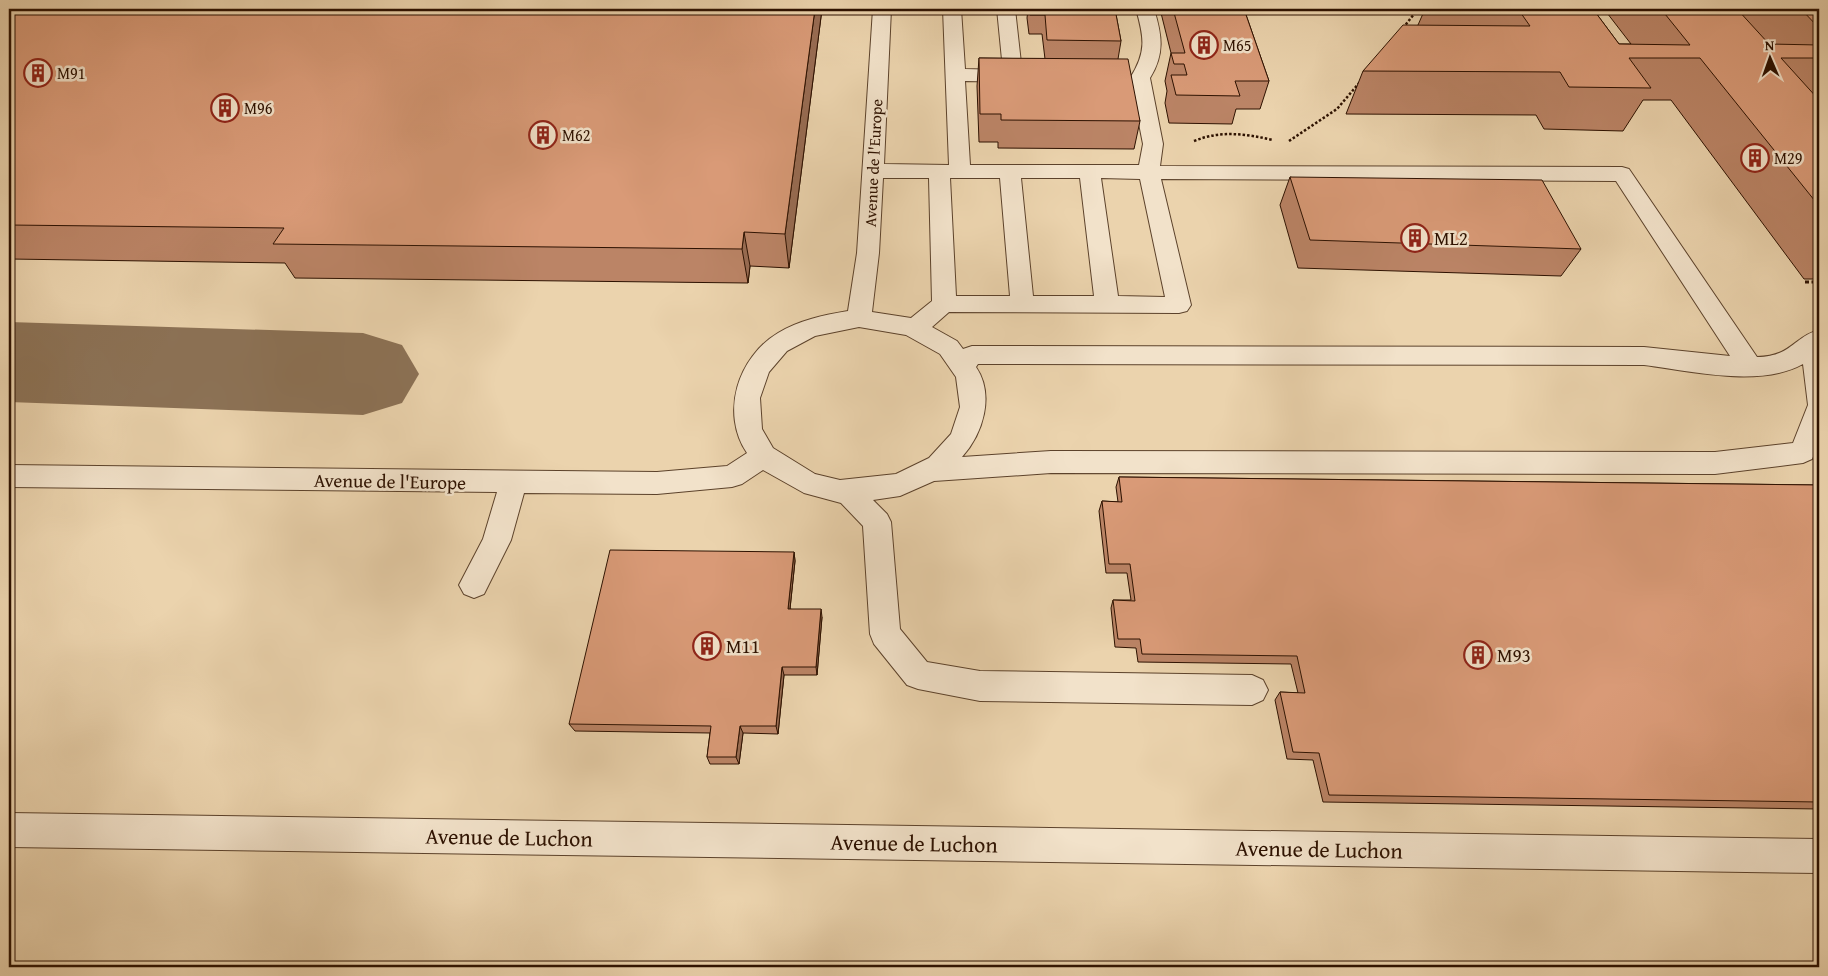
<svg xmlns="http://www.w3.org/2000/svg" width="1828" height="976" font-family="'Gentium Book Plus',serif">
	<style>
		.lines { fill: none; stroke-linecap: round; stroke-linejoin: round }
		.taxiway { fill: #8c7256; fill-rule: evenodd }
		.minor-casing { stroke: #5c422b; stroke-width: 2 }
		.path-far1 { stroke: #2d1100; stroke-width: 2.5; stroke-dasharray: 2.5 2; stroke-linecap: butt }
		.path { stroke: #2d1100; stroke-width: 3; stroke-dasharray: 4 2.5; stroke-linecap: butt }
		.minor { fill: #f2e2ca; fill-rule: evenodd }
		.wall { fill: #bb8466; stroke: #2d1100 }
		.shaded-wall { fill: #986c53; stroke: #2d1100 }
		.building { fill: #d99a77; stroke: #2d1100 }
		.labels { text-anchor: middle; stroke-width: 5; stroke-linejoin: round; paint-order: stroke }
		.far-poi-label { font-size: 16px; fill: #2d1100; stroke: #f2e2ca; text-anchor: start }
		.far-street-label { font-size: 16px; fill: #2d1100; stroke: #f2e2ca }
		.poi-label { font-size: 19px; fill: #2d1100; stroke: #f2e2ca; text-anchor: start }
		.street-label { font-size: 19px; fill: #2d1100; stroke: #f2e2ca }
		.near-street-label { font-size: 22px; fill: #2d1100; stroke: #f2e2ca }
	</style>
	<rect width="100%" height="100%" fill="#ebd3ad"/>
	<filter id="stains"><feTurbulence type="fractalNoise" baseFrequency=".004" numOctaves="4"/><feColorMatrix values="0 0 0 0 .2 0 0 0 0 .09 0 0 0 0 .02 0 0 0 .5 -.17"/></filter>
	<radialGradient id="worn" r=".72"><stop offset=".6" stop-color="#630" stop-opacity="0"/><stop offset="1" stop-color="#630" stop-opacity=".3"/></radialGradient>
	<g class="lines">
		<path class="taxiway" d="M9,322L363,333L402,345L419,374L402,403L363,415L9,402Z"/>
		<defs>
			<path id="minor" d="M873,9H891L884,164L949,165L943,9H961L965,69L1003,70L997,9H1015L1022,72L1026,76L1023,80L1016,82L965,81L970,165H1139L1143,144L1130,78C1147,52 1144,37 1136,9H1154C1162,35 1165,54 1150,78L1163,144L1160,166L1622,167L1629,169L1757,357C1793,356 1793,337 1819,330V444L1812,459L1803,463L1715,474L1051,473L934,481L900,496L873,500L887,514L891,522L900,629L927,662L980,671L1252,675L1263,680L1268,690L1263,700L1252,705L980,701L918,689L907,685L874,644L870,634L863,526L841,503L804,493L763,470L742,484L732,487L657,494L524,493L511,540L484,594L474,598L464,594L459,585L483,539L497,492L9,487V465L657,472L727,466L747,453C720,413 738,357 778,333C799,320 824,315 848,311L857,253ZM883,178H929L932,301L911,318L872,312L879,253ZM950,178H1000L1010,296H956ZM1021,178H1080L1094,296H1033ZM1101,178L1140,179L1165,297L1118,296ZM1161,179L1616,181L1730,356L1644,347L972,346L963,349L957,341L932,327L949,312L1179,313L1187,311L1191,305ZM859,327L906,335L940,354L956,377L960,407L951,434L929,458L896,474L840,480L815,474L773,448L762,429L760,398L769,372L787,351L815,336ZM978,364L1644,365C1691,371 1760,388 1803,364L1808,405L1793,443L1715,452L1051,451L962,457C983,434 995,395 976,367Z
				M9,813L1819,839V873L9,847Z"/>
		</defs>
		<use href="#minor" class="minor-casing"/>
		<path class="path-far1" d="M1403,28L1418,9
			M1194,141C1221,130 1246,134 1273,140
			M1289,141L1337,109L1360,82"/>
		<path class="path" d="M1805,282H1819"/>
		<use href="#minor" class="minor"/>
	</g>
	<path class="wall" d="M9,9H822L789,268L750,266L748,283L295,278L285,263L9,259Z
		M1028,9H1115L1121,41L1118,59L1140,121L1134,149L998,148V142H979L977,86L979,58L1045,59L1042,34H1029L1027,18Z
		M1160,9H1244L1269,81L1260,109H1236L1232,124L1169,123L1165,103L1167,91L1165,81L1171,53Z
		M1425,9H1593L1619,44H1631L1604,9H1819V279H1804L1671,100H1643L1623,131L1544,129L1536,115L1346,114L1363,71L1418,25Z
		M1290,177L1581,249L1561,276L1298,268L1280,205Z
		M1119,477L1819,485V809L1323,802L1313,760L1287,759L1275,700L1280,692L1298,693L1291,664L1138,662L1136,648L1115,647L1111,608L1113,600H1131L1127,573H1106L1099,511L1102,501L1118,502L1116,487Z
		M794,552L795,561L790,609L822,617L817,675H784L778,734L743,733L739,764H710L707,757L710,733L575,731L569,724Z"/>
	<path class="shaded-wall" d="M815,9H822L789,268L785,234Z
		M744,232L750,266L748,283L742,249Z
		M794,552L795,561L789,618L788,609Z
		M821,609L822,617L817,675L816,667Z
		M782,667L784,675L778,734L776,726Z
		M740,726L743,733L739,764L736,757Z"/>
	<path class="building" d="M9,9H815L785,234L744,232L742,249L273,244L284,228L9,225Z
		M1030,9H1115L1121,41L1047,40L1045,15H1030Z
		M1173,9H1244L1269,81H1235L1240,96L1176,95L1171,75H1187L1184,64H1174L1171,53H1185Z
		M1518,9H1593L1619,44L1690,45L1661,9H1737L1769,44L1819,45V58H1781L1819,100V206L1700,58H1629L1651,88L1569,87L1560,72L1363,71L1403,25L1530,26Z
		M1801,9H1819V28Z
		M979,58L1128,59L1140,121L1001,120V114H980Z
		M1290,177L1542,180L1581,249L1310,240Z
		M1119,477L1819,485V802L1329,795L1319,753L1293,752L1280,692L1305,693L1297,656L1142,654L1140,639H1118L1113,600L1135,601L1130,564H1109L1102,501L1122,502Z
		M610,550L794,552L788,609H821L816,667H782L776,726H740L736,757H707L711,726L569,724Z"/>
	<defs>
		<symbol id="building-ring" viewBox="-11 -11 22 22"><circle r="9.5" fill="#f2e2ca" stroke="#8f2418" stroke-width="1.5"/><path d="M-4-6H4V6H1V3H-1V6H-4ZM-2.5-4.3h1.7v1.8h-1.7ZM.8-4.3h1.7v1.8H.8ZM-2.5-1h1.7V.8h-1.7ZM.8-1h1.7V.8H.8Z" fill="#8f2418"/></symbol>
	</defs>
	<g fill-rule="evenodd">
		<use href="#building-ring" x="1188" y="29" width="32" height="32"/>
		<use href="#building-ring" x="22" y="57" width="32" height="32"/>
		<use href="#building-ring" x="209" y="92" width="32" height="32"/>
		<use href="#building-ring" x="527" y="119" width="32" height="32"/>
		<use href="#building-ring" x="1739" y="142" width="32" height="32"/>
		<use href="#building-ring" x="1399" y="222" width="32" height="32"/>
		<use href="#building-ring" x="691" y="630" width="32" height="32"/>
		<use href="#building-ring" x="1462" y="639" width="32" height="32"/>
	</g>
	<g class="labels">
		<g class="far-poi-label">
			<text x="1223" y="51">M65</text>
			<text x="57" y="79">M91</text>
			<text x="244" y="114">M96</text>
			<text x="562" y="141">M62</text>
			<text x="1774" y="164">M29</text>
		</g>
		<g class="far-street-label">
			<text transform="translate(873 163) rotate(-87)" y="6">Avenue de l'Europe</text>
		</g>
		<g class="poi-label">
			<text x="1434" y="245">ML2</text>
			<text x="726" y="653">M11</text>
			<text x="1497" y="662">M93</text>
		</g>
		<g class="street-label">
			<text transform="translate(390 481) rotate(1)" y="7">Avenue de l'Europe</text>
		</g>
		<g class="near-street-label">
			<text transform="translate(509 837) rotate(1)" y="8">Avenue de Luchon</text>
			<text transform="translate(914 843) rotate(1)" y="8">Avenue de Luchon</text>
			<text transform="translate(1319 849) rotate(1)" y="8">Avenue de Luchon</text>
		</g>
	</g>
	<rect width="1828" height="976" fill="none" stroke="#ebd3ad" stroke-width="30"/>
	<rect x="10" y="10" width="1808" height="956" fill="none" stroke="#2d1100" stroke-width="2.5"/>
	<rect x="15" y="15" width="1798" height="946" fill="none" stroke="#2d1100"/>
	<g transform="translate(1770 58) rotate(358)" stroke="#f2e2ca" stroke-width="4" paint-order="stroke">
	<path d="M0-4L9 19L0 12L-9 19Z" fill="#2d1100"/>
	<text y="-8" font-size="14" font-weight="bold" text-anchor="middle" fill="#2d1100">N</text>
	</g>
	<rect width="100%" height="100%" filter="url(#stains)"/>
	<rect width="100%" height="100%" fill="url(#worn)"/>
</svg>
